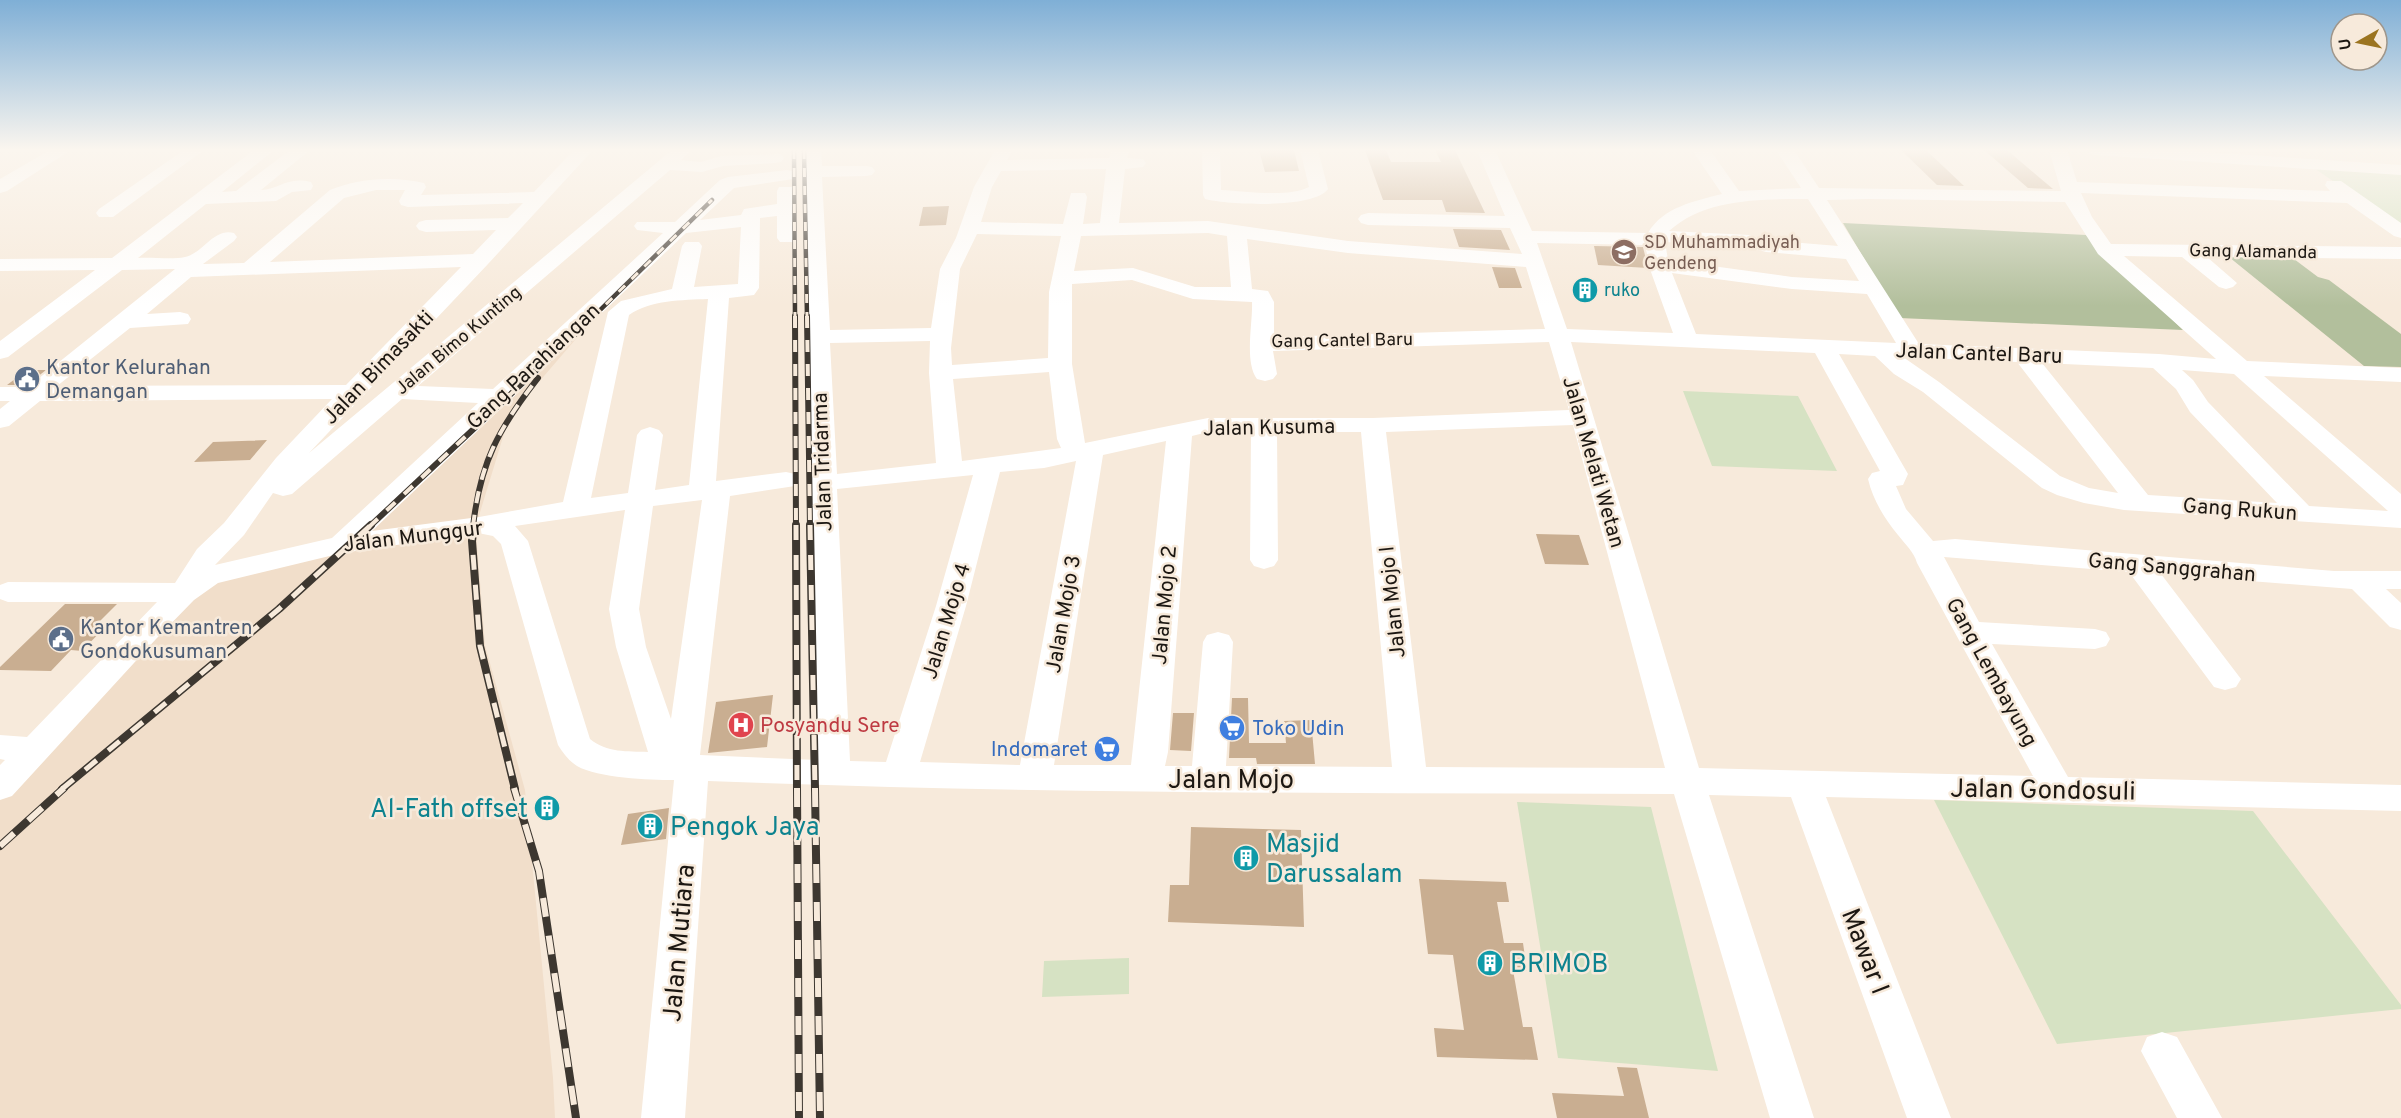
<svg xmlns="http://www.w3.org/2000/svg" width="2401" height="1118" font-family="Overpass,sans-serif">
	<style>
		.built { fill: #f1deca }
		.green { fill: #d6e2c3 }
		.forest { fill: #b2bf9c }
		.building { fill: #c9ae91 }
		.lines { fill: none; stroke-linecap: round; stroke-linejoin: round }
		.minor { fill: #fff; fill-rule: evenodd }
		.rail-far3-casing { stroke: #3d3730; stroke-width: 4.5 }
		.rail-far2-casing { stroke: #3d3730; stroke-width: 6 }
		.rail-far1-casing { stroke: #3d3730; stroke-width: 8 }
		.rail-casing { stroke: #3d3730; stroke-width: 8 }
		.rail-far3 { stroke: #f7eadb; stroke-width: 3; stroke-dasharray: 9; stroke-linecap: butt }
		.rail-far2 { stroke: #f7eadb; stroke-width: 4; stroke-dasharray: 12; stroke-linecap: butt }
		.rail-far1 { stroke: #f7eadb; stroke-width: 5; stroke-dasharray: 15; stroke-linecap: butt }
		.rail { stroke: #f7eadb; stroke-width: 6; stroke-dasharray: 19; stroke-linecap: butt }
		.labels { text-anchor: middle; stroke-width: 5; stroke-linejoin: round; paint-order: stroke }
		.far-education-label { font-size: 18px; fill: #785e54; stroke: #f7eadb; text-anchor: start }
		.far-street-label { font-size: 18px; fill: #1c1712; stroke: #f7eadb }
		.far-culture-label { font-size: 18px; fill: #0d838f; stroke: #f7eadb; text-anchor: start }
		.street-label { font-size: 21px; fill: #1c1712; stroke: #f7eadb }
		.service-label { font-size: 21px; fill: #4e5e75; stroke: #f7eadb; text-anchor: start }
		.health-label { font-size: 21px; fill: #be3a42; stroke: #f7eadb; text-anchor: start }
		.shop-label { font-size: 21px; fill: #366cbe; stroke: #f7eadb; text-anchor: start }
		.near-street-label { font-size: 26px; fill: #1c1712; stroke: #f7eadb }
		.near-culture-label { font-size: 26px; fill: #0d838f; stroke: #f7eadb; text-anchor: start }
	</style>
	<rect width="100%" height="100%" fill="#f7eadb"/>
	<path class="built" d="M593,319L526,397L507,424L478,519L357,536Z
		M476,532L485,645L525,790L553,1078L555,1118H0V791L191,598L212,584L286,561Z"/>
	<path class="green" d="M2314,168L2401,172V228Z
		M1683,391L1798,396L1837,471L1712,466Z
		M1934,800L2253,811L2401,1005V1009L2057,1044Z
		M1517,802L1651,807L1718,1071L1558,1058Z
		M1129,958V994L1042,997L1044,961Z"/>
	<path class="forest" d="M1843,223L2086,235L2183,330L1899,318Z
		M2224,253H2286L2318,277L2329,280L2401,334V367L2364,366Z"/>
	<path class="building" d="M1259,150H1294L1299,171L1265,172Z
		M1365,150H1386L1391,162H1441L1435,150H1455L1485,213L1446,212L1442,200H1383Z
		M1901,150H1926L1964,186L1937,185Z
		M1984,150H2007L2053,189L2028,188Z
		M949,206L946,225L919,226L923,207Z
		M1453,229L1501,230L1510,250L1459,247Z
		M1594,246L1643,247L1648,268L1598,265Z
		M1492,267L1515,268L1522,288H1499Z
		M27,370H46L27,385H7Z
		M267,440L250,460L194,462L213,442Z
		M1536,534L1579,535L1589,565L1545,564Z
		M65,604H117L94,627H105L82,651L71,650L51,671L0,670V667Z
		M773,695L767,747L708,753L716,702Z
		M1232,698H1248L1249,743H1286L1284,721L1311,720L1315,764H1257L1256,758H1229Z
		M1173,713H1194L1191,751L1170,750Z
		M669,808L666,839L621,845L628,814Z
		M1191,827L1301,830L1304,927L1168,922L1170,885H1189Z
		M1419,879L1506,882L1509,902H1497L1504,943H1523L1527,971L1513,970L1523,1027H1532L1538,1060L1437,1057L1434,1028L1464,1030L1453,955L1428,954Z
		M1617,1067L1637,1068L1649,1118H1557L1552,1093L1624,1096Z"/>
	<g class="lines">
		<path class="minor" d="M50,150H71L7,191L0,193V179Z
			M184,150H204L113,217H99L96,213L99,209Z
			M254,150H274L222,192L236,191L290,150H310L261,190C280,189 287,176 311,182L313,186L311,190L292,192L276,201L206,204L138,258C153,257 172,260 185,257C204,253 213,228 234,233L237,237L234,241L203,264L244,263L330,190C359,178 393,176 424,183L426,187L421,195L534,192L574,150H593L488,264L309,453L672,150H691L681,160L701,162L721,156L781,154L784,158L781,162L775,163L723,166L702,172L670,170L418,386L493,389L663,233L637,230L634,226L637,222H675L720,180L728,177L787,170L793,171L796,175L793,179L734,188L700,220L741,215L744,209L777,204V191L779,187H793L795,191L797,238L794,242H780L777,238V216L760,218L759,288L754,295L729,298L716,481L786,472L795,474L799,480L795,486L730,496L700,755L817,760L809,483L803,150H821L822,166H866L872,167L875,171L872,175L866,176L822,177L830,330L931,328L940,269L956,238L974,187L995,150H1013L1007,160L1109,158L1112,150H1130L1127,158L1143,159L1146,163L1143,167L1125,169L1119,223L1208,221L1348,241L1522,254L1510,228L1368,225L1361,223L1358,219L1361,215L1368,213L1505,216L1477,150H1495L1532,231L1648,233C1663,207 1695,201 1722,194L1692,150H1710L1739,191L1801,188L1776,150H1794L1819,188L2061,191L2049,150H2067L2077,182L2330,191L2325,185L2327,181H2341L2401,223V238L2394,236L2347,203L2081,193L2092,217L2111,244L2401,247V259L2207,257L2237,283L2233,287L2226,289L2219,287L2182,257L2124,256L2247,361L2401,368V382L2264,376L2401,494V528L2124,510L2084,503L2057,495L2042,488L1923,392L1894,374L1875,356L1839,354L1908,474L1903,485L1896,486L1906,509L1933,541L1955,539L2334,571H2401V589H2386L2401,603V630L2390,627L2352,589L2161,574L2241,679L2236,687L2225,690L2214,687L2129,572L1944,557L1979,622L2095,629L2106,632L2110,639L2106,646L2095,649L1992,644L2068,777L2401,785V811L1826,797L1951,1118H1907L1791,797L1709,795L1814,1118H1770L1674,794C1352,793 1030,794 708,781L685,1118H641L674,780C649,780 598,778 577,766C569,761 563,753 558,745L501,544L493,536L478,533L342,553L218,583L194,600L156,639L12,796L0,800V765L5,760L0,759V735L27,737L157,602H8L0,599V585L8,582L175,583L197,549L224,523L276,458L332,399L40,401L9,426L0,428V409L10,401H0V387H28L175,269L122,270L8,357L0,359V341L95,270L0,271V259L112,258ZM1106,169L1100,223L1083,224L1087,197L1085,193H1071L1063,224L981,222L992,187L1001,171ZM376,190H405L399,201L401,205L408,207L523,203L508,218L426,220L419,222L416,226L419,230L426,232L496,230L473,254L270,262L344,198ZM1808,199L1838,246L1767,240L1749,235L1669,231C1705,198 1762,199 1808,199ZM1869,199L2065,202L2098,254L2216,359L2159,354L1919,344L1827,200ZM741,227L738,284L694,287L702,246L699,242H685L682,246L672,289L621,301L608,312L563,502L479,517L372,531L686,233ZM1208,233L1227,236L1231,287H1195L1133,268L1074,271L1081,236ZM977,234L1061,236L1049,292L1048,358L952,365L951,348L960,269ZM1247,239L1348,253L1526,267L1545,329L1274,337V302L1268,291L1252,289ZM1665,242L1748,247L1766,252L1846,259L1859,281L1792,277L1668,260ZM1537,243L1645,245L1651,272L1673,333L1567,329ZM461,267L346,385L57,386L130,328L188,324L191,319L188,314L180,312L147,314L191,277ZM1672,273L1792,289L1867,294L1896,343L1696,334ZM1132,280L1193,299L1252,302C1253,323 1244,361 1257,379L1265,381L1273,379L1277,374L1273,351L1549,342L1569,410L1373,418H1208L1085,443L1072,364V284ZM708,299L689,485L655,490L663,435L659,430L650,427L641,430L637,435L628,493L591,498L629,315C651,300 682,300 708,299ZM930,341L929,373L936,463L837,474L830,343ZM1571,342L1815,353L1880,471L1872,473L1868,479C1873,500 1884,518 1898,535C1905,544 1914,552 1917,563L2033,776L1699,768ZM1903,357L2017,362L2118,493L2089,488L2060,476L1939,382ZM2042,363L2153,368L2176,389L2190,412L2277,503L2148,495ZM2182,370L2234,374L2388,511L2309,506L2208,402L2193,380ZM1049,372L1057,439L1061,448L962,461L953,379ZM402,399L478,403L332,538L215,565L244,535L273,493L283,496L292,494ZM1573,425L1665,768L1426,767L1386,432ZM1208,432H1251L1250,560L1254,566L1264,569L1274,566L1278,560L1277,432H1361L1392,767L1226,766L1233,642L1229,635L1218,632L1207,635L1203,642L1192,766H1165L1168,752L1192,436ZM1166,441L1131,765H1054L1103,455ZM1076,461L1020,765L920,762L966,606L1000,472L1044,468ZM973,475L936,606L886,762L850,761L837,489ZM702,500L671,719L646,647L639,609L653,506ZM625,510L609,609L616,647L648,752C627,751 607,753 590,739L528,541L515,526Z
			M1202,150H1220L1221,190C1245,191 1288,198 1309,187L1300,150H1318L1328,189C1314,209 1228,205 1205,199L1203,195Z
			M2087,150H2174L2401,165V175L2096,155L2090,154Z
			M2162,1032L2177,1037L2222,1118H2177L2141,1051L2147,1037Z"/>
		<defs>
			<path id="rail-far3" d="M794,150L795,317
				M804,150L807,317
				M593,317L712,200"/>
			<path id="rail-far2" d="M795,316L796,527
				M807,316L810,527
				M369,527L594,316
				M473,527C480,462 499,428 538,378"/>
			<path id="rail-far1" d="M474,525L472,541L480,646L515,789
				M796,525L797,789
				M810,525L815,789
				M62,789L279,609L371,525"/>
			<path id="rail" d="M514,788L539,871L576,1118
				M797,788L799,1118
				M815,788L820,1118
				M0,846L64,788"/>
		</defs>
		<use href="#rail-far3" class="rail-far3-casing"/>
		<use href="#rail-far2" class="rail-far2-casing"/>
		<use href="#rail-far1" class="rail-far1-casing"/>
		<use href="#rail" class="rail-casing"/>
		<use href="#rail-far3" class="rail-far3"/>
		<use href="#rail-far2" class="rail-far2"/>
		<use href="#rail-far1" class="rail-far1"/>
		<use href="#rail" class="rail"/>
	</g>
	<linearGradient id="sky" x2="0" y2="1"><stop stop-color="#7fafd6"/><stop offset="0.49" stop-color="#fbf6ef"/><stop offset="1" stop-color="#fbf6ef" stop-opacity="0"/></linearGradient>
	<rect width="2401" height="306" fill="url(#sky)"/>
	<defs>
		<symbol id="school-disc" viewBox="-11 -11 22 22"><circle r="9.5" fill="#8d6e63" stroke="#f7eadb"/><path d="M0-5L7-2L0 1L-7-2ZM-4 1L0 2.5L4 1V4Q0 6-4 4Z" fill="#fff"/></symbol>
		<symbol id="building-disc" viewBox="-11 -11 22 22"><circle r="9.5" fill="#0f9aa8" stroke="#f7eadb"/><path d="M-4-6H4V6H1V3H-1V6H-4ZM-2.5-4.3h1.7v1.8h-1.7ZM.8-4.3h1.7v1.8H.8ZM-2.5-1h1.7V.8h-1.7ZM.8-1h1.7V.8H.8Z" fill="#fff"/></symbol>
		<symbol id="civic-disc" viewBox="-11 -11 22 22"><circle r="9.5" fill="#5c6f8a" stroke="#f7eadb"/><path d="M-.6-6.5H3V-4.5H.6V-3L4-1V1h2V6H-6V1h2V-1L-.6-3ZM-1.2 2.5V6h2.4V2.5Z" fill="#fff"/></symbol>
		<symbol id="hospital-disc" viewBox="-11 -11 22 22"><circle r="9.5" fill="#e0444e" stroke="#f7eadb"/><path d="M-5-5h3v3.5h4V-5h3V5h-3V1.5h-4V5h-3Z" fill="#fff"/></symbol>
		<symbol id="supermarket-disc" viewBox="-11 -11 22 22"><circle r="9.5" fill="#3f7fe0" stroke="#f7eadb"/><path d="M-6-5.5h2.5l.6 2H6L4.5 2H-2.5L-4.4-4H-6ZM-1.5 3.2a1.3 1.3 0 1 0 .1 0ZM3 3.2a1.3 1.3 0 1 0 .1 0Z" fill="#fff"/></symbol>
	</defs>
	<g fill-rule="evenodd">
		<use href="#school-disc" x="1609" y="237" width="30" height="30"/>
		<use href="#building-disc" x="1570" y="275" width="30" height="30"/>
		<use href="#civic-disc" x="12" y="364" width="30" height="30"/>
		<use href="#civic-disc" x="46" y="624" width="30" height="30"/>
		<use href="#hospital-disc" x="726" y="710" width="30" height="30"/>
		<use href="#supermarket-disc" x="1217" y="713" width="30" height="30"/>
		<use href="#supermarket-disc" x="1092" y="734" width="30" height="30"/>
		<use href="#building-disc" x="532" y="793" width="30" height="30"/>
		<use href="#building-disc" x="635" y="811" width="30" height="30"/>
		<use href="#building-disc" x="1231" y="843" width="30" height="30"/>
		<use href="#building-disc" x="1475" y="948" width="30" height="30"/>
	</g>
	<g class="labels">
		<g class="far-education-label">
			<text x="1644" y="248">SD Muhammadiyah<tspan x="1644" dy="21">Gendeng</tspan></text>
		</g>
		<g class="far-street-label">
			<text transform="translate(2253 251) rotate(1)" y="6">Gang Alamanda</text>
			<text transform="translate(458 340) rotate(-40)" y="6">Jalan Bimo Kunting</text>
			<text transform="translate(1342 340) rotate(-1)" y="6">Gang Cantel Baru</text>
		</g>
		<g class="far-culture-label">
			<text x="1604" y="296">ruko</text>
		</g>
		<g class="street-label">
			<text transform="translate(1979 353) rotate(2)" y="7">Jalan Cantel Baru</text>
			<text transform="translate(533 366) rotate(-43)" y="7">Gang Parahiangan</text>
			<text transform="translate(378 367) rotate(-46)" y="7">Jalan Bimasakti</text>
			<text transform="translate(1269 427) rotate(-1)" y="7">Jalan Kusuma</text>
			<text transform="translate(822 462) rotate(-92)" y="7">Jalan Tridarma</text>
			<text transform="translate(1594 462) rotate(74)" y="7">Jalan Melati Wetan</text>
			<text transform="translate(2240 509) rotate(4)" y="7">Gang Rukun</text>
			<text transform="translate(413 536) rotate(-7)" y="7">Jalan Munggur</text>
			<text transform="translate(2172 567) rotate(5)" y="7">Gang Sanggrahan</text>
			<text transform="translate(1392 602) rotate(-96)" y="7">Jalan Mojo I</text>
			<text transform="translate(1164 605) rotate(-85)" y="7">Jalan Mojo 2</text>
			<text transform="translate(1063 614) rotate(-80)" y="7">Jalan Mojo 3</text>
			<text transform="translate(946 621) rotate(-73)" y="7">Jalan Mojo 4</text>
			<text transform="translate(1992 672) rotate(61)" y="7">Gang Lembayung</text>
		</g>
		<g class="service-label">
			<text x="46" y="374">Kantor Kelurahan<tspan x="46" dy="24">Demangan</tspan></text>
			<text x="80" y="634">Kantor Kemantren<tspan x="80" dy="24">Gondokusuman</tspan></text>
		</g>
		<g class="health-label">
			<text x="760" y="732">Posyandu Sere</text>
		</g>
		<g class="shop-label">
			<text x="1252" y="735">Toko Udin</text>
			<text x="1088" y="756" text-anchor="end">Indomaret</text>
		</g>
		<g class="near-street-label">
			<text x="1231" y="788">Jalan Mojo</text>
			<text transform="translate(2043 789) rotate(1)" y="9">Jalan Gondosuli</text>
			<text transform="translate(678 943) rotate(-85)" y="9">Jalan Mutiara</text>
			<text transform="translate(1866 951) rotate(69)" y="9">Mawar I</text>
		</g>
		<g class="near-culture-label">
			<text x="528" y="817" text-anchor="end">Al-Fath offset</text>
			<text x="670" y="835">Pengok Jaya</text>
			<text x="1266" y="852">Masjid<tspan x="1266" dy="30">Darussalam</tspan></text>
			<text x="1510" y="972">BRIMOB</text>
		</g>
	</g>
	<g transform="translate(2359 42) rotate(261)"><circle r="28" fill="#f7eadb" stroke="#9f968b" stroke-width="1.5"/>
	<path d="M0-4.5L10 22L0 15L-10 22Z" fill="#9b7420"/>
	<text y="-9" font-size="16" font-weight="bold" text-anchor="middle" fill="#1c1712">U</text>
	</g>
</svg>
